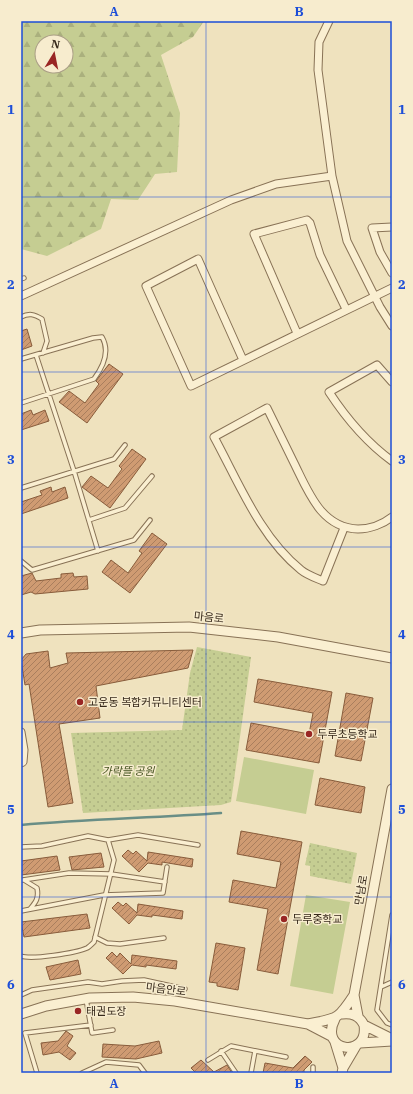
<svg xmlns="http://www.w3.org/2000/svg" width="413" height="1094" font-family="'IBM Plex Serif','Noto Sans KR',serif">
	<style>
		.grass { fill: url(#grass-dots) }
		.forest { fill: url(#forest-firs); fill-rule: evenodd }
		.pitch { fill: #c5cd92 }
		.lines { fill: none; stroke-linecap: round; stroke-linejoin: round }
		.stream { stroke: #698e86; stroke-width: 2.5 }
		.building { fill: url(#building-hatch); stroke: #885c3b }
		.service-casing { stroke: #887256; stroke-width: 5.5 }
		.minor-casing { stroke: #887256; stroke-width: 9 }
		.tertiary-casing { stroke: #887256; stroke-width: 11 }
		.service { stroke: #faefd1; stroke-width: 3.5 }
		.minor { stroke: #faefd1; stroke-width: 7 }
		.tertiary { stroke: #faefd1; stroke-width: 9 }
		.grid { fill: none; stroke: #1d4ed8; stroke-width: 1; stroke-opacity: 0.55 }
		.poi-dot { fill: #992624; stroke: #f7ecce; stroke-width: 1.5 }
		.labels { text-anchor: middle; stroke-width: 3; stroke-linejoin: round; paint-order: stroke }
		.street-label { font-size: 11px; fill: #37291b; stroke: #f7ecce }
		.poi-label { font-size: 11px; fill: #37291b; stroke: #f7ecce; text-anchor: start }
		.park-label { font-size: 11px; font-style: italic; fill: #465421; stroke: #f7ecce }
		.neatline { fill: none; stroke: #1d4ed8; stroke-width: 1.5 }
		.grid-label { font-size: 13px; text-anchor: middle; font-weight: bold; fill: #1d4ed8 }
	</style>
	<defs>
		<pattern id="grass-dots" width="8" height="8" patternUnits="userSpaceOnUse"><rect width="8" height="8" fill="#c5cd92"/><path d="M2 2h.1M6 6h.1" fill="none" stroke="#aab07d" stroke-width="1.8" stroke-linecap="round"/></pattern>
		<pattern id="forest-firs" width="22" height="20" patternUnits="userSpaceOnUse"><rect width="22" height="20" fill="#c5cd92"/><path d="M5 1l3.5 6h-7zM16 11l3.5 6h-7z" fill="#aab07d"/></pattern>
		<pattern id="building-hatch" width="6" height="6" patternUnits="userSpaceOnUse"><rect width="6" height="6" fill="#cf9b72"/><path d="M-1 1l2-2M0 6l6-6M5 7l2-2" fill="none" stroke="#a97e5d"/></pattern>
	</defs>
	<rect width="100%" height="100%" fill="#efe2be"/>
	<path class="grass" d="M197,647L251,657L231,802L221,805L83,813L71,733L182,730L190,673Z
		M310,843L357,853L351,884L310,876V866L305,865Z"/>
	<path class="forest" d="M21,21H204L193,37L161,55L180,113L177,172L155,174L138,200L111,199L101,229L47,256L21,249ZM42,42H66V66H42Z"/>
	<path class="pitch" d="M244,757L314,770L306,814L236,801Z
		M306,895L350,902L333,994L290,986Z"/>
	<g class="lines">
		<path class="stream" d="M21,825C87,819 154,818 221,813"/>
	</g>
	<path class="building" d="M27,329L32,346L21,350V331Z
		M109,364L123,374L87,423L59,402L69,391L85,403L99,384L96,381Z
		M31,410L33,415L45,410L49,421L21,430V414Z
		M132,449L146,459L110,508L82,487L91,476L108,488L122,469L119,466Z
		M51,487L52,492L65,487L68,498L21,514V502L42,495L40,491Z
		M152,533L167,544L130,593L102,572L111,560L128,573L142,553L139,551Z
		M32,573L36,581L61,578V574L73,573L74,577L87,576L88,589L35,594L31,592L21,595V576Z
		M193,650L188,668L96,686L100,718L59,724L73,803L48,807L29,684L25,685L21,660L26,654L48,651L50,668L68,663L66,653Z
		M258,679L332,692L319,763L246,750L251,723L309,734L313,713L254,702Z
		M346,693L373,698L361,761L335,756Z
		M320,778L365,787L361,813L315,805Z
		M241,831L302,842L278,974L257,970L268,909L229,902L233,880L276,888L281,862L237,854Z
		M128,850L133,854L136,851L147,861L148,852L193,859L192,867L162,862V865L148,863L139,872L122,856Z
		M101,853L104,867L72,870L69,857Z
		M57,856L60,870L21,875V861Z
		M118,902L123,906L126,903L137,913L138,904L183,911L182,919L152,915V917L137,915L129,924L112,908Z
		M87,914L90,928L24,937L21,922Z
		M216,943L245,948L238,990L217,986V983L209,982Z
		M112,952L117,957L120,953L131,964L132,955L177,961L176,969L146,965V967L132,965L123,974L106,958Z
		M78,960L81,974L50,980L46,967Z
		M66,1031L73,1036L67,1046L76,1053L70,1060L59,1052L43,1055L41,1043L58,1041Z
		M159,1041L162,1053L136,1059L102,1057L103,1044L135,1046Z
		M305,1056L312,1062L304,1070V1073H263L265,1063L293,1068Z
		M201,1060L214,1072L227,1065L232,1073H196L191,1068Z"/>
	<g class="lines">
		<defs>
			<path id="service" d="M21,279L24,278
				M21,317C29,313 34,314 42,319L47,341L43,353
				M36,355L74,471L98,551
				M21,359L93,338L102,337C110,351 103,367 94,379L21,403
				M21,488L114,459L125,445
				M89,520L125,508L152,476
				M21,561L32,570L134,540L150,520
				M21,847L42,846L88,836L108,840L138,835L198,845
				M23,880L69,873L111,874L165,882
				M24,880L37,888C39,898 36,902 30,909
				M21,911L104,895L163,893L167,867
				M392,915L377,1010L387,1023L392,1025
				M95,937L107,943L120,944L164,938
				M21,956C31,960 76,953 87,948C89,947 92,944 94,942L114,860L108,840
				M381,987L392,982
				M21,995L32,990L88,982L102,984L122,981L144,980L185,989
				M86,999L92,1033L113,1030
				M221,1051L236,1073
				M208,1060L231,1046L286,1057
				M37,1073L25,1033L91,1025
				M82,1073L106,1062L139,1065L145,1073
				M251,1073L255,1051
				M313,1073V1067"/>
			<path id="minor" d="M329,21L319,42L318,70L332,176
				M392,227L372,228L380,252L392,273
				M21,296L231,200L276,184L332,176L347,241L380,307L392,326
				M297,333L254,234L307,220L310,223L320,255L346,309
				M243,360L198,259L146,286L191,386L392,288
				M392,382L377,365L329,392C346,418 366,442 392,461
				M344,528L323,581C316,578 307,575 301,570C260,537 239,483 214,437L267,408C276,426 285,445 294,463C308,491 321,528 358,529C370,529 383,524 392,517
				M21,732L24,750L23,762L21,763"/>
			<path id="tertiary" d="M21,633L40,630L189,627L278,637L392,658
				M21,1014L46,1006L90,998L133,997L175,1001L308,1024L331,1036
				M358,1016L354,995L392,789
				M335,1019C318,1052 369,1059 364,1025C359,1015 352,1013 342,1014
				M308,1024C337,1018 337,1021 354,995
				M364,1025L392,1039
				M335,1042L343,1068
				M360,1043L392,1041
				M342,1073L343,1068L356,1046"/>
		</defs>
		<use href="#service" class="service-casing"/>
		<use href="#minor" class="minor-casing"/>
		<use href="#tertiary" class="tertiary-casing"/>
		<use href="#service" class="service"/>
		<use href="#minor" class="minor"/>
		<use href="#tertiary" class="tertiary"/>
	</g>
	<path class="grid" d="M206,21V1073M21,197H392M21,372H392M21,547H392M21,722H392M21,897H392"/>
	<g class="poi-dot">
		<circle cx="80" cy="702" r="4"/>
		<circle cx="309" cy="734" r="4"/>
		<circle cx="284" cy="919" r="4"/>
		<circle cx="78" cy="1011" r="4"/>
	</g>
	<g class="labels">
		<g class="street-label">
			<text transform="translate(209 617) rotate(6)" y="4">마음로</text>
			<text transform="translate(361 890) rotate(-80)" y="4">만남로</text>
			<text transform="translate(166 989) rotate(7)" y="4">마음안로</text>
		</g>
		<g class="poi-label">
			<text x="88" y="706">고운동 복합커뮤니티센터</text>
			<text x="317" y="738">두루초등학교</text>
			<text x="292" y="923">두루중학교</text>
			<text x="86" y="1015">태권도장</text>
		</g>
		<g class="park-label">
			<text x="128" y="775">가락뜰 공원</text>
		</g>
	</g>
	<rect width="413" height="1094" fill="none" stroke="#f7ecce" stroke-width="44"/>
	<g transform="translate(54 54) rotate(10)"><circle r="19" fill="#f7ecce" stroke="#aa9e86"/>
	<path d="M0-3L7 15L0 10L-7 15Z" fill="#992624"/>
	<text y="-6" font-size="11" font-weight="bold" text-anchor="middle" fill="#37291b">N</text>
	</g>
	<rect x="22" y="22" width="369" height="1050" class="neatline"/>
	<g class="grid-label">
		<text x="114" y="16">A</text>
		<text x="299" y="16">B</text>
		<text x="11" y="114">1</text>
		<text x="402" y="114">1</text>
		<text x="11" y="289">2</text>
		<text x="402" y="289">2</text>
		<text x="11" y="464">3</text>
		<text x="402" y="464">3</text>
		<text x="11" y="639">4</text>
		<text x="402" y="639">4</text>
		<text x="11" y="814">5</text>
		<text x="402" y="814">5</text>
		<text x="11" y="989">6</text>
		<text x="402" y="989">6</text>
		<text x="114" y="1088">A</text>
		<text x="299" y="1088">B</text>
	</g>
</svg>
